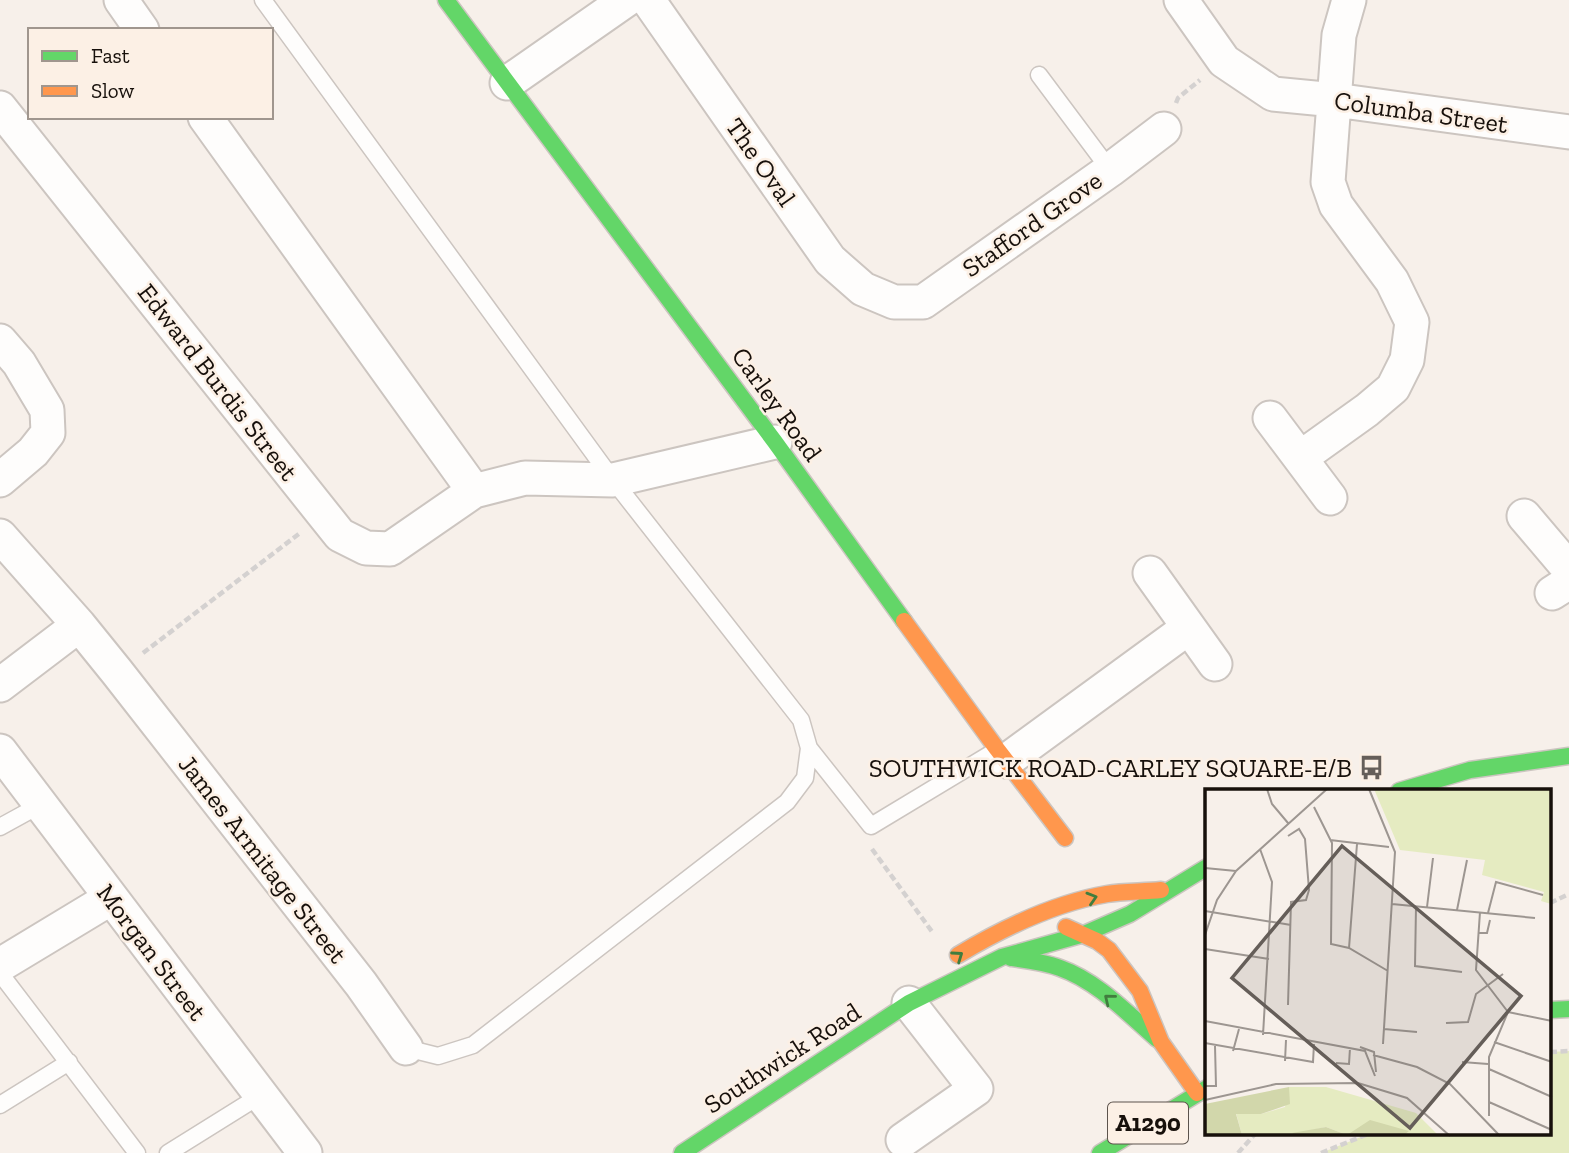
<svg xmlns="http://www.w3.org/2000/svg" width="1569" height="1153" font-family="'Zilla Slab',serif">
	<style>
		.green { fill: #e5ebc1 }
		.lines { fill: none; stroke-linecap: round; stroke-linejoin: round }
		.lane-casing { stroke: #ccc5c0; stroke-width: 19 }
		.street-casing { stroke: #ccc5c0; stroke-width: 37 }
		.fast-casing { stroke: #ccc5c0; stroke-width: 19 }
		.slow-casing { stroke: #ccc5c0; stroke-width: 19 }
		.path { stroke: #d4d1d0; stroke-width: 4.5; stroke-dasharray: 7 3.5; stroke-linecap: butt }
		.lane { stroke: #fefdfc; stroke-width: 16 }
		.street { stroke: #fefdfc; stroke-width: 33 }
		.fast { stroke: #63d668; stroke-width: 16 }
		.slow { stroke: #ff974d; stroke-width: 16 }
		.oneway { stroke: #417d3e }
		.labels { text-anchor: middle; stroke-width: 5; stroke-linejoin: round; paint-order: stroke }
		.shield { fill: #fcf0e5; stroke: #5c534c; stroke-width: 2 }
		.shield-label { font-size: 24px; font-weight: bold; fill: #17100b }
		.street-label { font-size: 26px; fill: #17100b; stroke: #fcf0e5 }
		.poi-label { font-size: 26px; fill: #17100b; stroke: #fcf0e5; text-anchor: end }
		.inset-road { fill: none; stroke: #9d9691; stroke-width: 2 }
		.view { fill: #655e59; fill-opacity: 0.15; stroke: #655e59; stroke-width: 3.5 }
		.inset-edge { fill: none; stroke: #17100b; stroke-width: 3.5 }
	</style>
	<rect width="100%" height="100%" fill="#f7f0ea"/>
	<path class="green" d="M1569,1051V1153H1321L1368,1134H1550V1052Z"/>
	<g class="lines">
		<defs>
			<path id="lane" d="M263,0L613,480L801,720L809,748L805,778L787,802L473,1045L438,1056L406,1048
				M1039,75L1110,170
				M809,748L871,826L997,750
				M0,827L40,805
				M0,973L137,1153
				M0,1105L69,1062
				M168,1153L261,1095"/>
			<path id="street" d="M121,0L142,30
				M648,0L830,260L863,289L894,302H923L1110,170L1164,129
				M1181,0L1224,61L1273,94L1335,100L1569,132
				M507,83L626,0
				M0,108L324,515L340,535L366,548L390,549L474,491L525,478L613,480L775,442
				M205,117L474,491
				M0,341L19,363L47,410L48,433L33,452L0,480
				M1270,418L1330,498
				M1300,458L1367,410L1393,388L1407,360L1412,322L1392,281L1336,205L1328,182L1339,35L1349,0
				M1524,516L1569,569
				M0,536L79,625L117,672L361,984L406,1048
				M1150,573L1215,664
				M1552,593L1569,582
				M0,685L79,625
				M0,751L305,1153
				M1006,761L1188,628
				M0,965L111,898
				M903,1140L976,1089L909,1003"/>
			<path id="fast" d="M446,0L775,442L904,621
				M1399,791L1470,770L1569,756
				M1011,958C1027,960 1044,962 1060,968C1097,981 1127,1013 1157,1039
				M1550,1010L1569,1009
				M682,1153L909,1003L1002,957L1084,934L1130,914L1207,867
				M1100,1153L1207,1088"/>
			<path id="slow" d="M904,621L997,749L1065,838
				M1066,927L1097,941L1109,950L1140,991L1161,1042L1197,1093
				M958,955C1003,928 1054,903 1107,894C1125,891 1143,892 1161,890"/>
		</defs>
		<use href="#lane" class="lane-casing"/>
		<use href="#street" class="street-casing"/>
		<use href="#fast" class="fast-casing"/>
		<use href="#slow" class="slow-casing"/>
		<path class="path" d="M1176,103L1178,98L1200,80
			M143,653L300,533
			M872,849L933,933
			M1550,903L1569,894
			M1550,1052L1569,1051
			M1238,1153L1255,1134
			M1321,1153L1368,1134"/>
		<use href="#lane" class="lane"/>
		<use href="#street" class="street"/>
		<use href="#fast" class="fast"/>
		<use href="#slow" class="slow"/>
	</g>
	<defs><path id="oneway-chevron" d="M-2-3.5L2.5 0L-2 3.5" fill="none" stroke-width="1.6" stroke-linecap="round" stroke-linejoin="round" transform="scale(1.75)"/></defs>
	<g class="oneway">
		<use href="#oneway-chevron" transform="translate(1092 898) rotate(-17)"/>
		<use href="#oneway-chevron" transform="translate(958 956) rotate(-35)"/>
		<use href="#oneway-chevron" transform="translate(1109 999) rotate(-141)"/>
	</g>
	<defs>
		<symbol id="bus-bare" viewBox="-9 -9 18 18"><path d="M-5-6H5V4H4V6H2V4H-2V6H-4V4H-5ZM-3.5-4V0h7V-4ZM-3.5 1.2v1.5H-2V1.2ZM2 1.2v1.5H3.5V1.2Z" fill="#655e59" stroke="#fcf0e5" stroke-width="2.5" paint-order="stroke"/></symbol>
	</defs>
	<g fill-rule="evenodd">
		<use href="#bus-bare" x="1354" y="750" width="35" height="35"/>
	</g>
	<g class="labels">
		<rect class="shield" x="1108" y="1102.5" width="80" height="41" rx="5"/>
		<g class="shield-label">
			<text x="1148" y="1131">A1290</text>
		</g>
		<g class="street-label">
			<text transform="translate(1421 112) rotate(8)" y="9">Columba Street</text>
			<text transform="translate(761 162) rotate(55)" y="9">The Oval</text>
			<text transform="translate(1032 224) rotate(-35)" y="9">Stafford Grove</text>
			<text transform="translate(218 382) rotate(52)" y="9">Edward Burdis Street</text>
			<text transform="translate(777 404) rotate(54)" y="9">Carley Road</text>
			<text transform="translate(263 859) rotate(52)" y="9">James Armitage Street</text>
			<text transform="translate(152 952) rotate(53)" y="9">Morgan Street</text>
			<text transform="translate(782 1058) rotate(-33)" y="9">Southwick Road</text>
		</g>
		<g class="poi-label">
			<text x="1352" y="777">SOUTHWICK ROAD-CARLEY SQUARE-E/B</text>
		</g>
	</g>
	<g transform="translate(1205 789)">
		<rect width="346" height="346" fill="#f7f0ea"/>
		<path d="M169,0H346V115L336,112L339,103L277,86L280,71L195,61ZM84,298H121L211,324L233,346H142L121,338L89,345L93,346H37L31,324L56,325L80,318Z" fill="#e5ebc1"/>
		<path d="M84,298L85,315L56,325H31L37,346H0V315ZM165,331L204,342L198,347H93L87,344L121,338L142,346Z" fill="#d2d7ab"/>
		<path class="inset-road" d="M62,0L67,15L83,34M164,0L190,63L178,255M109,18L127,54L126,155L144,159L183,182M125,51L184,58M55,60L67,93L58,246M0,79L31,82M187,115L330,129M211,118L210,177L257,183M222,118L228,69M252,121L262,71M0,122L86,136M275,123L271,181L303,223M283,124L291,93L338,106M273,144H282L285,131M0,146L12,111L31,82L122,0M144,159L152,55M0,160L64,170M83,216L86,113L101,111L104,101L100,50L94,40L83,47M303,223L347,232M0,232L160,262L170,287M241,234L263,233L271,205L298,185M179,240L212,243M289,253L347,273M0,254L108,273L109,255M155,258L169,263L171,283M28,262L34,240M168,266L212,278L245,295L295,347M80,272L81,251M257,273L283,275M131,274L144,275L145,259M284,280L347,308M0,297H11L10,257M0,311L71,295L153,294L202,309L245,347M284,313L347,341M284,327V268L303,223"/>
		<path class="view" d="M137,57L316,207L205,339L27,189Z"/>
		<rect width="346" height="346" class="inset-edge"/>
	</g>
	<rect x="28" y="28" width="245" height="91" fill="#fcf0e5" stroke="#a0968e" stroke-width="2"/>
	<rect x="42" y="51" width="35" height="10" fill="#63d668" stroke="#a0968e" stroke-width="2"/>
	<text x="91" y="63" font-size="21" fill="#17100b">Fast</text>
	<rect x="42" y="86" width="35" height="10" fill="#ff974d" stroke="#a0968e" stroke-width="2"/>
	<text x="91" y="98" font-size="21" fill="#17100b">Slow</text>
</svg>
